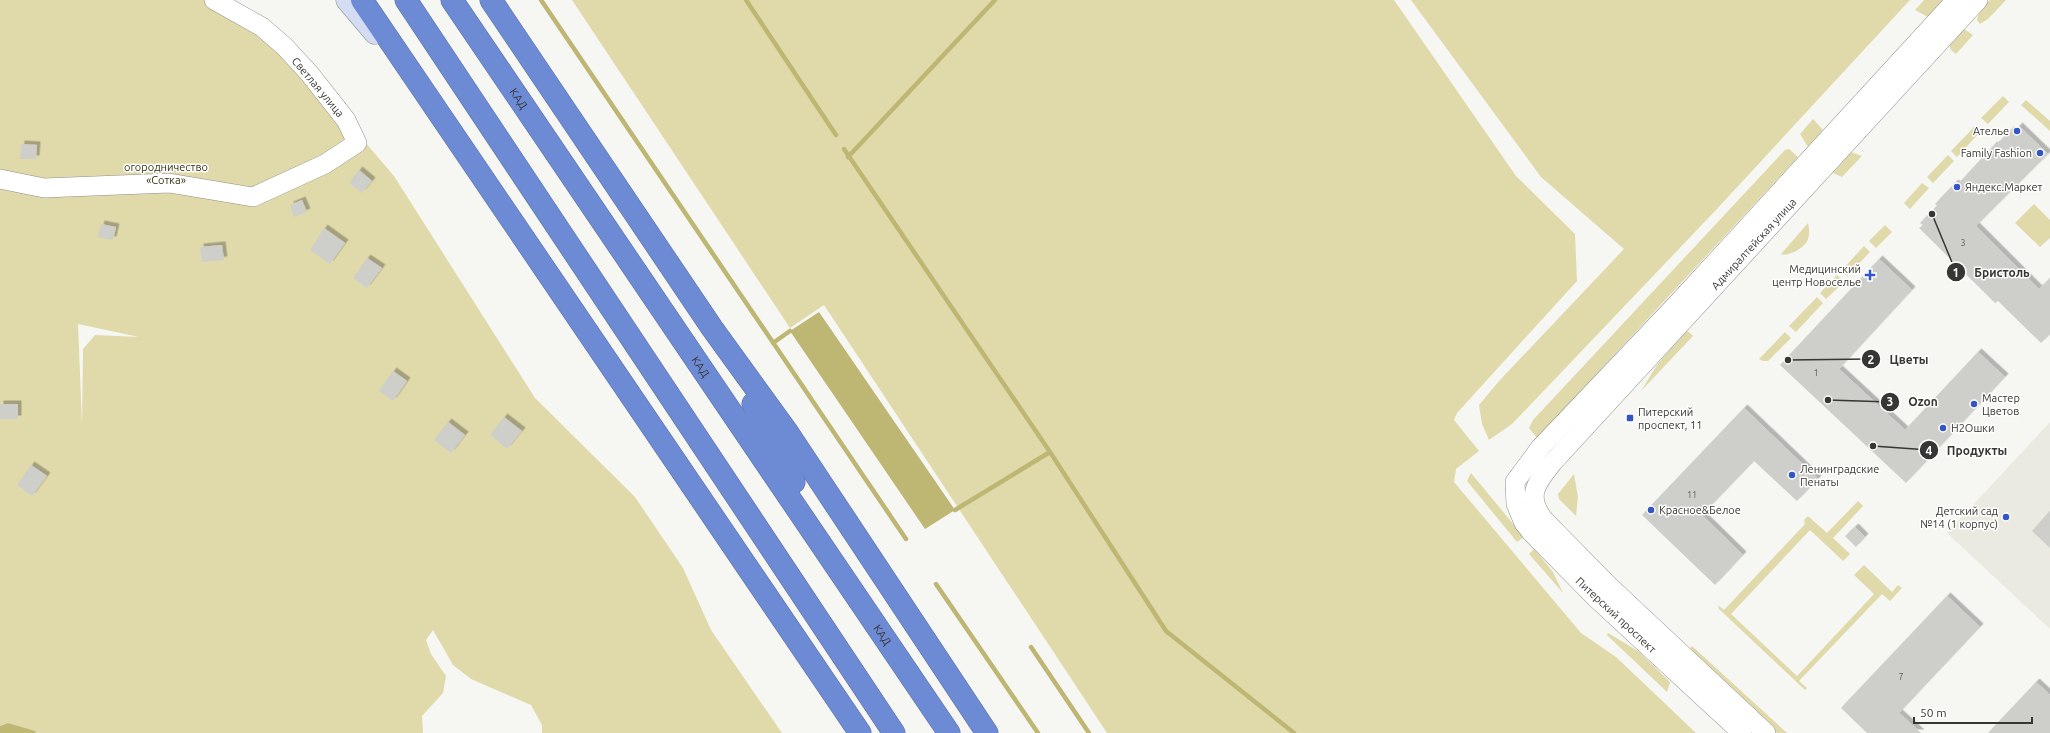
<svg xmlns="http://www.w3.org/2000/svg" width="2050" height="733" font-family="Ubuntu,sans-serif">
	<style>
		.built { fill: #ebeae0 }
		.green { fill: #e0daaa; fill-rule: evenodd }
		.water { fill: #beb673 }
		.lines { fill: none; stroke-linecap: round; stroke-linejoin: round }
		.stream { stroke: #beb673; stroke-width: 4.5 }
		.building { fill: #cececb; filter: url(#shadow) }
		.street-casing { stroke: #8f8f8c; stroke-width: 20 }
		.secondary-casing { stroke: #8f8f8c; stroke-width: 23 }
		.highway-casing { stroke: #5a6d9c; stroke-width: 23 }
		.street { stroke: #fff; stroke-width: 19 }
		.secondary { stroke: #d3dcf2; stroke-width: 22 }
		.highway { stroke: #6d8ad4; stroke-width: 22 }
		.poi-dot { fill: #3356c7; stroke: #fffffe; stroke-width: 1.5 }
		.labels { text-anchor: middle; stroke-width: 3; stroke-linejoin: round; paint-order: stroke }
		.number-label { font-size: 9px; fill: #5c5c5a }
		.street-label { font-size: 11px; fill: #363634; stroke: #fffffe }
		.poi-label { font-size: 11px; fill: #363634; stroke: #fffffe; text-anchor: start }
		.park-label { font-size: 11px; fill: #353113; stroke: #fffffe }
		.leader { fill: none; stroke: #363634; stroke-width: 1.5 }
		.callout-dot { fill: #363634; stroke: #fffffe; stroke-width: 1.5 }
		.mark-label { font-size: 12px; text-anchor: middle; font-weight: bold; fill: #fff }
		.callout-label { font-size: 12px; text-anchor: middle; font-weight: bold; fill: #363634; stroke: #fffffe; stroke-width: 3; stroke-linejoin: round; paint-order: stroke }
	</style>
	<defs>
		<filter id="shadow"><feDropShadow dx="3.5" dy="-3.5" stdDeviation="0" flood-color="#0004"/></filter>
	</defs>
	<rect width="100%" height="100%" fill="#f6f6f3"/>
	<path class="built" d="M2050,422V629L1947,533Z"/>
	<path class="green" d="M0,0H204L253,29L321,88L346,120L394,176L535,398L635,497L683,568L711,630L782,733H542V725L531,705L471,679L453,665L433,630L426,640L431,654L446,676L443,693L422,716L423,733H36L8,723L0,726ZM78,324L139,337L95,335L83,349L82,424Z
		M572,0H1394L1516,176L1575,234L1577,281L1457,413L1454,420L1479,451L1456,469L1454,482L1581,633L1616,657L1696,733H1107L824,305L790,328Z
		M1411,0H1910L1715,211L1512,424L1489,440L1482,424L1479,405L1500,380L1624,249L1541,177Z
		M1924,0H1943L1928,17L1915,10Z
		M1990,0H2006L1988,19L1980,24L1977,20L1980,9Z
		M1964,29L1973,35L1956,54L1951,50L1949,45Z
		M2003,96L2009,102L1988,124L1981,118Z
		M2026,100L2050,121V131L2021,105Z
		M1813,119L1823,130L1808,147L1800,134Z
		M1975,126L1981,131L1957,157L1951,151Z
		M1789,149L1798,157L1537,438L1529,428L1533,420L1785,150Z
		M1851,152L1862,156L1842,177L1833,173Z
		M1948,155L1954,161L1933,183L1927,177Z
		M1922,183L1929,188L1910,209L1904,203Z
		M2034,204L2050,220V238L2040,247L2015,223Z
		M1808,223C1809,228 1810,234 1808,239C1806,247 1789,257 1781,254Z
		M1885,225L1892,232L1876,248L1869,241Z
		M1864,246L1870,252L1847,276L1841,271Z
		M1837,275L1844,282L1826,299L1820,293Z
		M1817,297L1823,303L1796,332L1789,326Z
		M1685,331L1689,332L1693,336L1641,391L1657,365Z
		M1785,332L1791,338L1768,361H1763L1759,359Z
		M1471,473L1524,537L1517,542L1467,481Z
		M1574,474L1578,497L1576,516L1559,499L1558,494Z
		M1858,501L1863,506L1833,538L1850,554L1843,561L1810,530L1731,614L1797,676L1874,594L1854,575L1864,565L1892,592L1898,585L1902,588L1890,601L1882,594L1799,681L1807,688L1805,690L1719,609L1718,605L1724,610L1805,524L1804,520L1808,516L1827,533Z
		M1534,549L1553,572L1563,593L1529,554Z
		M1608,633L1638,651L1670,682L1667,692L1607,635Z
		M1692,646L1787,733H1777L1688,651Z"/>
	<path class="water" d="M819,312L955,510L925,529L790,331Z
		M8,723L35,731L36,733H0V726Z"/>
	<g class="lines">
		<path class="stream" d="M541,0L906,539
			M746,0L836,135
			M844,149L1050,452L1166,631L1294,733
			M848,157L995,0
			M773,343L790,331
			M955,510L1050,452
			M936,584L1038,733
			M1031,647L1089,733"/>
	</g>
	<path class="building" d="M2019,126L2048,154L1976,226L2039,289L2050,278V334L2041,343L1998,301L1995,303L1919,228L1923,225L1920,223L1937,206L1935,204L1955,183L1957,185L1994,145L1995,146L2011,130L2013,133Z
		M21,144L37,145L36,159H20Z
		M359,170L372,181L362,193L349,183Z
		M302,200L307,212L294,217L290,205Z
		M101,224L116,227L113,240L98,237Z
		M324,228L345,243L330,264L310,250Z
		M222,245L224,260L202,262L200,247Z
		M367,258L382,268L367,288L353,278Z
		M1879,259L1912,290L1839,369L1905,430L1978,352L2005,377L1906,483L1780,365Z
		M393,371L407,381L393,401L379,391Z
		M0,404H18V419H0Z
		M1744,408L1818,479L1797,501L1754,461L1702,515L1743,555L1715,585L1642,515Z
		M504,417L522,431L507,449L490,435Z
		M448,422L465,435L451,453L434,440Z
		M31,465L47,476L32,496L17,485Z
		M2050,511V548L2032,531Z
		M1855,527L1865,537L1856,547L1845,536Z
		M1947,596L1980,627L1899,713L1921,733H1867L1841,708Z
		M2036,682L2050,695V733H1988Z"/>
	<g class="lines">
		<defs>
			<g id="street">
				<path d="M0,179L44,188L169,183L253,197L325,164L357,143L346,120L309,73L284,46L262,27L214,0"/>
				<path d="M1742,733L1597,599L1531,532L1524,523L1516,504L1515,482L1540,448L1676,305L1956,0"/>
				<path id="s1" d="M1766,733L1609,586L1545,521C1524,496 1537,482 1554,461L1978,0"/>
			</g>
			<path id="secondary" d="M347,0L375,33"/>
			<g id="highway">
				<path d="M362,0L860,733"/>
				<path d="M406,0L894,733"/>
				<path id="s2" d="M452,0L949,733"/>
				<path d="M491,0L712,328L788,433L987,733"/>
				<path d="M753,404L794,482"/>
			</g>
		</defs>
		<use href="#street" class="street-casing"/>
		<use href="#secondary" class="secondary-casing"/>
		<use href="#highway" class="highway-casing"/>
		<use href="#street" class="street"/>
		<use href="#secondary" class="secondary"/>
		<use href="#highway" class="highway"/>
	</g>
	<g class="poi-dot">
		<circle cx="2017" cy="131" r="4"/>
		<circle cx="2040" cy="153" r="4"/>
		<circle cx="1957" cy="187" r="4"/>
		<path d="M1868 269h4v4h4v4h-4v4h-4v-4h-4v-4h4z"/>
		<circle cx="1974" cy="404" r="4"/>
		<rect x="1626" y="414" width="8" height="8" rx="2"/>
		<circle cx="1943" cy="428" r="4"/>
		<circle cx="1792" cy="475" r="4"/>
		<circle cx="1651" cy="510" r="4"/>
		<circle cx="2006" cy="517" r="4"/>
	</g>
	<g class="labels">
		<g class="number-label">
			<text x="1963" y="246">3</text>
			<text x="1816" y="376">1</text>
			<text x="1692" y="498">11</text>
			<text x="1901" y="680">7</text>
		</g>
		<g class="street-label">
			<text transform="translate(318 87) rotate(50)" y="4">Светлая улица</text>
			<text dy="4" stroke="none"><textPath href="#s2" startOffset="119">КАД</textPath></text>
			<text dy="4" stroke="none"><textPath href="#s1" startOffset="670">Адмиралтейская улица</textPath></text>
			<text dy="4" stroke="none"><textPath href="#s2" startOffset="443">КАД</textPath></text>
			<text transform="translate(1616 615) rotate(43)" y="4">Питерский проспект</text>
			<text dy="4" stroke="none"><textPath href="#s2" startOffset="767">КАД</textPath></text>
		</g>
		<g class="poi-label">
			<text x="2009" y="135" text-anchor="end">Ателье</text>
			<text x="2032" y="157" text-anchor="end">Family Fashion</text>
			<text x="1965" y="191">Яндекс.Маркет</text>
			<text x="1861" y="273" text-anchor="end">Медицинский<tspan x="1861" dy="13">центр Новоселье</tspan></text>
			<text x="1982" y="402">Мастер<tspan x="1982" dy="13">Цветов</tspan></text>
			<text x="1638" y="416">Питерский<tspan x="1638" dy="13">проспект, 11</tspan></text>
			<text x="1951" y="432">H2Oшки</text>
			<text x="1800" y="473">Ленинградские<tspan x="1800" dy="13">Пенаты</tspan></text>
			<text x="1659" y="514">Красное&amp;Белое</text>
			<text x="1998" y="515" text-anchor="end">Детский сад<tspan x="1998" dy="13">№14 (1 корпус)</tspan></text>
		</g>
		<g class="park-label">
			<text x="166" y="171">огородничество<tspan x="166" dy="13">«Сотка»</tspan></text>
		</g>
	</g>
	<path class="leader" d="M1932 214L1956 272M1788 360L1871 359M1828 400L1890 402M1873 446L1929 450"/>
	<g class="callout-dot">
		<circle cx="1932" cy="214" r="4"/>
		<circle cx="1788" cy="360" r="4"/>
		<circle cx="1828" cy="400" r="4"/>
		<circle cx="1873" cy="446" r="4"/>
		<circle cx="1956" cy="272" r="10"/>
		<circle cx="1871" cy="359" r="10"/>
		<circle cx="1890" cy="402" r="10"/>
		<circle cx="1929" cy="450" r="10"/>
	</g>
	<g class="mark-label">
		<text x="1956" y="277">1</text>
		<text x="1871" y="364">2</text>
		<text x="1890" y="406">3</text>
		<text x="1929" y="455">4</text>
	</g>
	<g class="callout-label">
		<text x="2002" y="277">Бристоль</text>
		<text x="1909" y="364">Цветы</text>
		<text x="1923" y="406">Ozon</text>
		<text x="1977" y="455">Продукты</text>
	</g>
	<path d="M1914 717v6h118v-6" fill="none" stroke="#363634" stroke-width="2"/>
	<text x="1920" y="717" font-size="12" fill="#363634" stroke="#fffffe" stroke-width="3" paint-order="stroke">50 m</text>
</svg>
